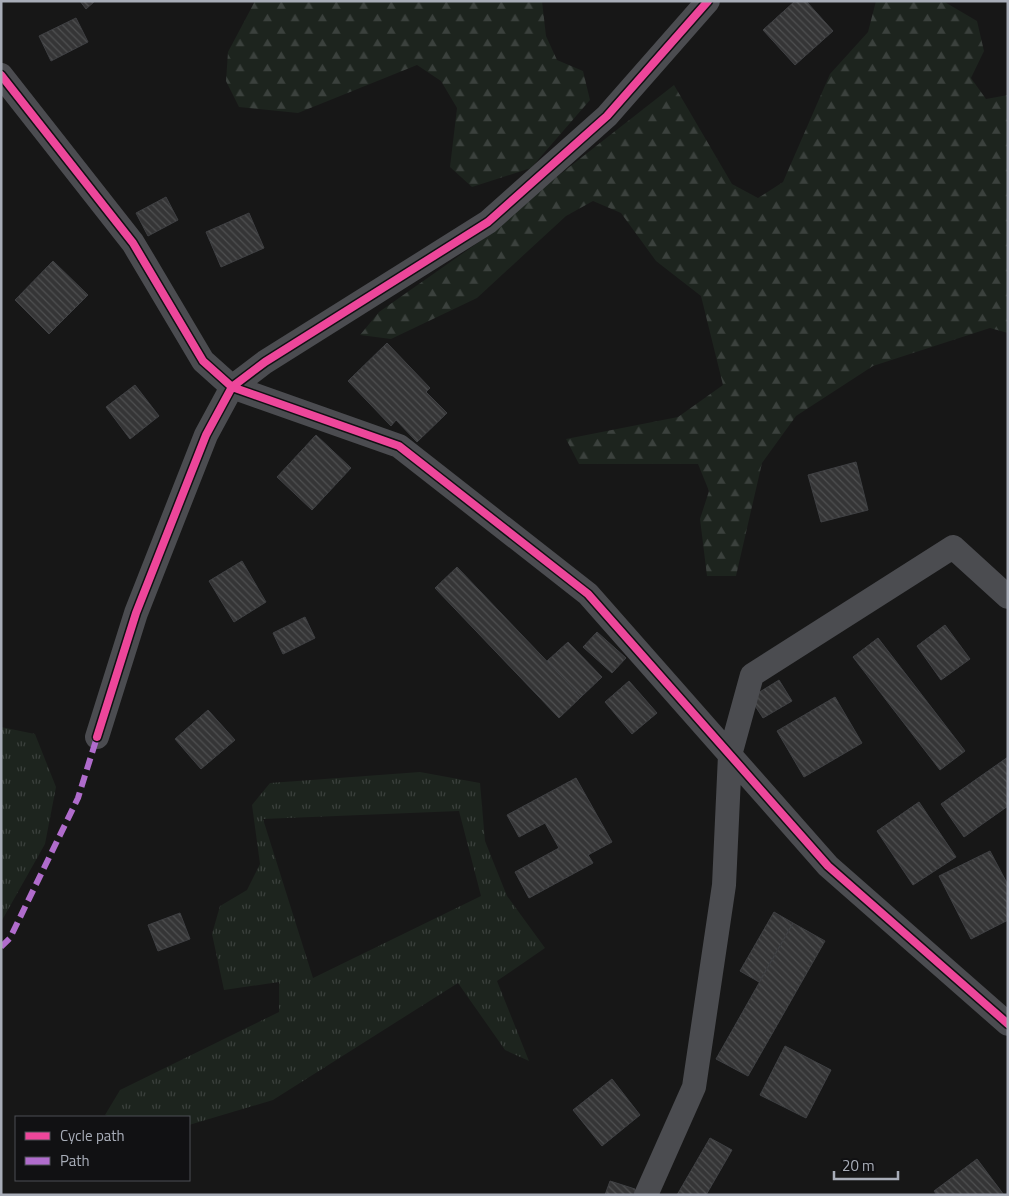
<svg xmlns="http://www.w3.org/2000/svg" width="1009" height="1196" font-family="'Titillium Web',sans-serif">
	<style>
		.grass { fill: url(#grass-tufts); fill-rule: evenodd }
		.forest { fill: url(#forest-firs) }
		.building { fill: url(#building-back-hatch); stroke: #3f4043 }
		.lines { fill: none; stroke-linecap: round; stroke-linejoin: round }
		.street { stroke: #4b4c50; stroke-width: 24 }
		.quiet { stroke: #b06ccc; stroke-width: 6; stroke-dasharray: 12 6; stroke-linecap: butt }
		.cycleway-casing { stroke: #111113; stroke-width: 11 }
		.cycleway { stroke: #ed469a; stroke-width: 8 }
	</style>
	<defs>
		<pattern id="grass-tufts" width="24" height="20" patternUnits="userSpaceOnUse" patternTransform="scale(1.25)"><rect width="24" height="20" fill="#1d241e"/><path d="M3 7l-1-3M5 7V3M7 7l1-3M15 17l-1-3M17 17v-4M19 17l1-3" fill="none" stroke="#3b413d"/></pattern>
		<pattern id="forest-firs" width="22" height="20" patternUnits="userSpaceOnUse" patternTransform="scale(1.25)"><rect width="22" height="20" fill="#1d241e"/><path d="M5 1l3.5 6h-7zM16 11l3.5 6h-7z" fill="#3b413d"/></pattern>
		<pattern id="building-back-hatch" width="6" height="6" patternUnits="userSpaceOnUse" patternTransform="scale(1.25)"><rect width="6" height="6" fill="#353536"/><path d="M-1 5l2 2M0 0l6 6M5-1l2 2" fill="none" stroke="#4f5051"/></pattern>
	</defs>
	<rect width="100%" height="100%" fill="#171717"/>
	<path class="grass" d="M1,727L35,734L56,787L45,844L1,922Z
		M420,772L480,783L485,841L507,896L545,948L497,981L529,1061L505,1050L458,983L273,1100L189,1125V1117H110L105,1115L120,1090L279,1012V982L224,990L212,934L220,906L247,890L260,864L252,805L270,783ZM459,811L481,896L313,978L263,819Z"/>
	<path class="forest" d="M255,1H542L546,36L557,60L583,71L590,100L531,168L472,187L450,167L457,108L441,81L417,65L298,113L239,107L226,81L228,52Z
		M876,1H943L977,21L984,51L971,78L986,99L1008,95V333L990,328L873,366L796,416L762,463L736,576H707L700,519L709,491L698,464H579L566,439L678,417L723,385L701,296L656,261L621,213L593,201L566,216L477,298L391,339L360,335L379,312L496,230L540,190L674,85L732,184L758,198L783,182L830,74L868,32Z"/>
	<path class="building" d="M80,1H95L86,9Z
		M795,1H806L833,31L795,65L763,30Z
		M76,18L88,42L51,61L39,36Z
		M166,197L178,220L148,236L136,213Z
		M249,213L264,248L221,267L206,232Z
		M53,261L88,295L49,334L15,300Z
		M387,343L430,388L426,392L447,413L417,442L396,420L391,426L348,381Z
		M135,385L159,416L130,439L106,407Z
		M316,435L351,468L312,510L277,477Z
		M856,462L868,510L821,522L808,475Z
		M242,561L266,602L234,622L209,581Z
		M457,567L581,697L559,718L435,588Z
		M305,617L315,638L283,654L273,633Z
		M945,625L970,659L941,680L917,646Z
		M597,632L626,658L612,673L583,647Z
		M878,638L965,751L940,770L853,657Z
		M568,642L602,677L581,697L547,661Z
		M779,680L792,701L763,718L750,698Z
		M629,681L657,713L632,734L605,702Z
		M835,697L862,743L804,777L777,731Z
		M208,710L235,740L201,769L175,739Z
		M1008,757V806L964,837L941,804Z
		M576,778L612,842L588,855L593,863L529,898L515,872L559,848L545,823L519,837L507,815Z
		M919,802L956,857L913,885L877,831Z
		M990,851L1008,885V920L971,939L939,876Z
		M774,912L793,923L759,982L740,971Z
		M180,913L190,939L158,951L148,925Z
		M793,923L825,941L748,1076L716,1059Z
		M785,1046L831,1070L806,1118L760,1095Z
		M612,1079L640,1115L602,1146L573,1110Z
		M710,1138L732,1150L706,1195H677Z
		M977,1159L1004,1195H937L934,1191Z
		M610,1181L635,1189L634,1195H605Z"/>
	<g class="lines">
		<path class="street" d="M1,75L133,243L203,361L232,387L399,446L588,594L828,866L1008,1024
			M97,737L136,613L206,435L232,387L265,362L488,222L607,116L708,1
			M646,1195L694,1087L724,885L730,755L752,675L953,547L1008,597"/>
		<path class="quiet" d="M1,947L10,938L78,798L97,737"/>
		<defs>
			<path id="cycleway" d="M1,75L133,243L203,361L232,387L399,446L588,594L828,866L1008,1024
				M97,737L136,613L206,435L232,387L265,362L488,222L607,116L708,1"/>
		</defs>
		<use href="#cycleway" class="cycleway-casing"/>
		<use href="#cycleway" class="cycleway"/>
	</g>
	<rect width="1009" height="1196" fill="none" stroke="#a8adb8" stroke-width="5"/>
	<rect x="15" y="1116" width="175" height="65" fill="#111113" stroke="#4d4f55"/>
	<rect x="25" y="1132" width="25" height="8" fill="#ed469a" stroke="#4d4f55"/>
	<text x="60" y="1141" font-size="15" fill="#a8adb8">Cycle path</text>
	<rect x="25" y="1157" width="25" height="8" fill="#b06ccc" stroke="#4d4f55"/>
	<text x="60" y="1166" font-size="15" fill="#a8adb8">Path</text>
	<path d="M834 1171v8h64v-8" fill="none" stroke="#a8adb8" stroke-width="2.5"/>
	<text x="842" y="1171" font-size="15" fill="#a8adb8" stroke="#111113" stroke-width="4" paint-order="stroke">20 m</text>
</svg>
